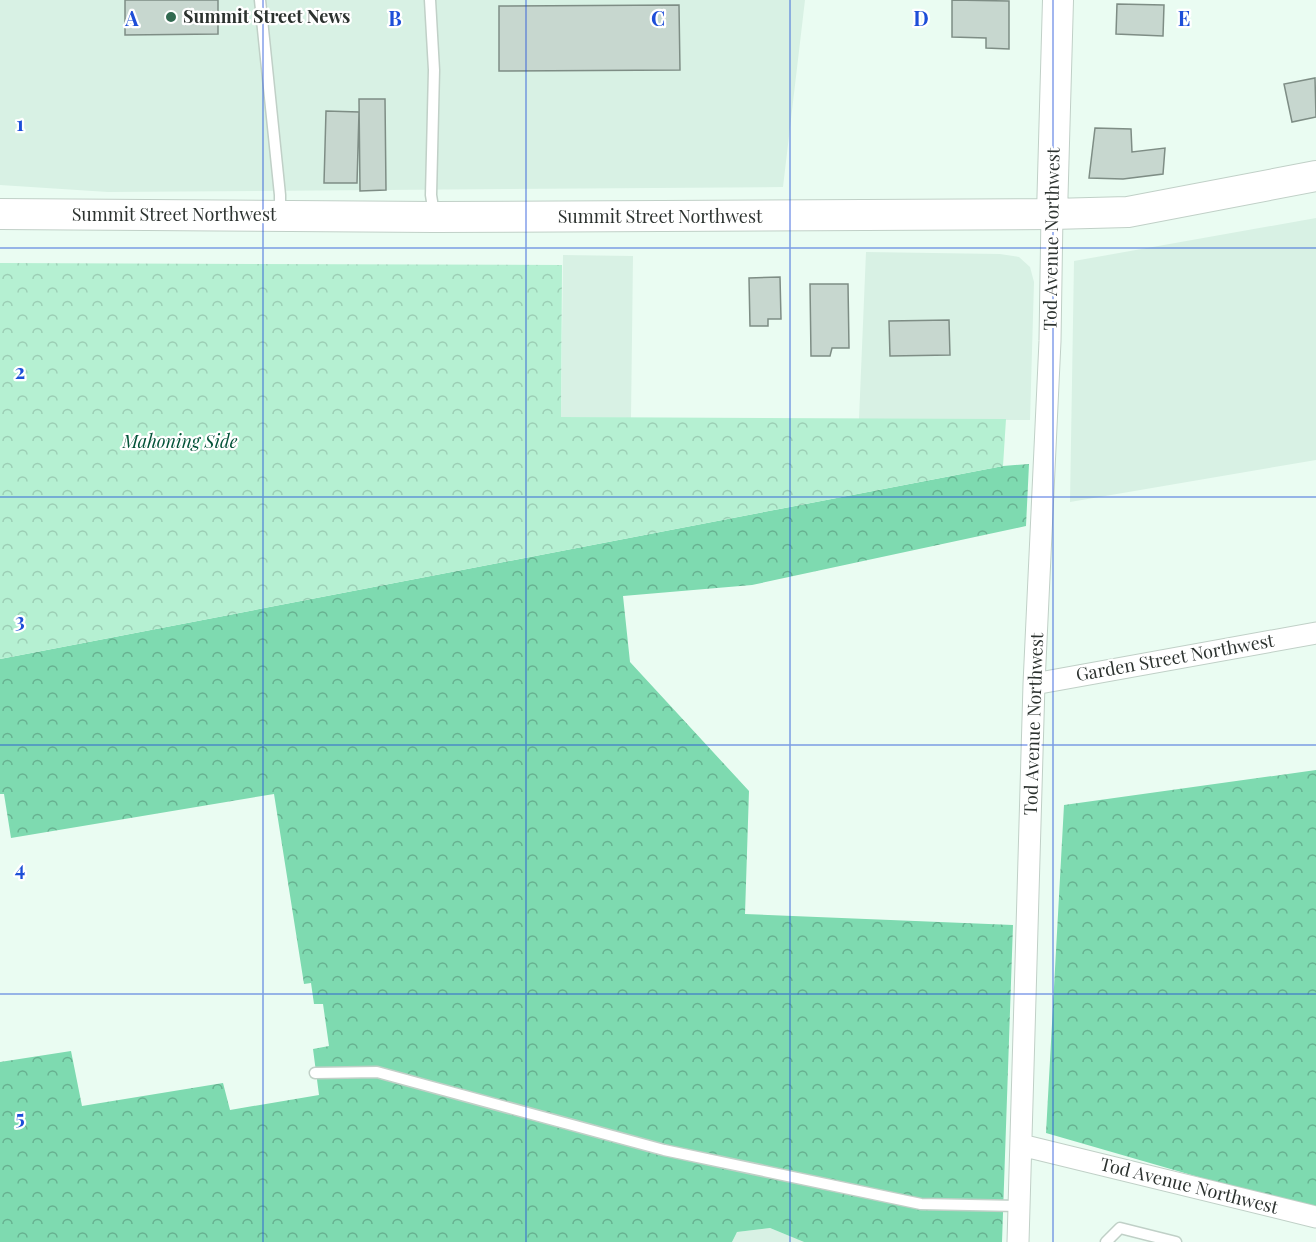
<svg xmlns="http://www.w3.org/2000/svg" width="1316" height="1242" font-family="'Playfair Display',serif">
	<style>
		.built { fill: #d8f1e4 }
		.forest { fill: url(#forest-crowns) }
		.park { fill: url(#park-crowns) }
		.building { fill: #c7d7cf; stroke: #7e8d85; stroke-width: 1.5 }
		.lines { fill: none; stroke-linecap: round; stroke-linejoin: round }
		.service-casing { stroke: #c0d0c7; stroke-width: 13 }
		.minor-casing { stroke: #c0d0c7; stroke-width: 23 }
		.secondary-casing { stroke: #c0d0c7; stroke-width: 32 }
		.service { stroke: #fff; stroke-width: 10 }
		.minor { stroke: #fff; stroke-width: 21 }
		.secondary { stroke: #fff; stroke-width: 30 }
		.grid { fill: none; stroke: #1d4ed8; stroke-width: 1.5; stroke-opacity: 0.55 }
		.poi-dot { fill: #316950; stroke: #fff; stroke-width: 2 }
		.labels { text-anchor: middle; stroke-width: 4.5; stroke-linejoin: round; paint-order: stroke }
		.poi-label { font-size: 18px; font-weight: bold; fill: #2c322f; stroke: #fff; text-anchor: start }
		.street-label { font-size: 18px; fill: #2c322f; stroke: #fff }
		.park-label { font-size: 18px; font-style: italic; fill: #035238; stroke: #fff }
		.grid-label { font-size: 20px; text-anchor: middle; font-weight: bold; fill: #1d4ed8; stroke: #fff; stroke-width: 4.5; stroke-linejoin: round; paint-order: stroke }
	</style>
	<defs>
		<pattern id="forest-crowns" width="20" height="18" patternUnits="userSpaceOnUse" patternTransform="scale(1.5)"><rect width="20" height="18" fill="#7edab0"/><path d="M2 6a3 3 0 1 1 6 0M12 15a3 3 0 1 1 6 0" fill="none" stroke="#67b190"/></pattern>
		<pattern id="park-crowns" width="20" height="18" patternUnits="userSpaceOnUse" patternTransform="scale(1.5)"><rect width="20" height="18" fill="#b5f0d2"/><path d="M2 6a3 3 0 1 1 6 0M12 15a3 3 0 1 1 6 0" fill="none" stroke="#9cceb5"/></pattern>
	</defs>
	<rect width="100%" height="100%" fill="#eafcf2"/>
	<path class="built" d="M0,0H805L783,187L108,192L0,185Z
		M1316,218V460L1070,502L1074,261Z
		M866,252L1000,254L1019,257L1030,267L1034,282L1030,420L859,419Z
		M563,255L633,256L631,418L561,417Z
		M770,1228L804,1242H732L737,1232Z"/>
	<path class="forest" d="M1029,464L1026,526L752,585L623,596L630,662L749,791L745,914L1013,925L1002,1242H804L770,1228L737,1232L732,1242H0V1062L71,1051L82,1106L223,1083L230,1110L319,1095L313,1049L329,1046L323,1004H314L311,983L304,984L274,794L11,838L4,794H0V659L1003,466Z
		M1316,770V1211L1046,1133L1064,805Z"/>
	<path class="park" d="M0,263L562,265L561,417L1006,419L1003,466L0,659Z"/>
	<path class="building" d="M125,0H218V34L125,35Z
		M952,0L1009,1V49L986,48V38L952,37Z
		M1117,4L1164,5L1163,36L1116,34Z
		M679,5L680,70L499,71V6Z
		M1315,78L1316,117L1292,122L1284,84Z
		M359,99H385L386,190L360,191Z
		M326,111L359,112L357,183H324Z
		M1095,128L1131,129L1132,152L1165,148L1163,174L1123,179L1089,178Z
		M780,277L781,319H768V326H750L749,278Z
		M810,284H848L849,348H832L830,356H811Z
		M949,320L950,355L890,356L889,321Z"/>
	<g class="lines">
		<defs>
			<path id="service" d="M260,0L280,195V216
				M430,0L434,70L431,195L434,214
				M315,1073L377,1072L664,1150L921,1204L1019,1206
				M1106,1242L1120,1228L1176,1242"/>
			<path id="minor" d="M1034,684L1316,633
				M1021,1145L1316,1217
				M1018,1242L1034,684L1050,341L1052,214"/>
			<path id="secondary" d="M0,214L434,217L1052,214L1128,212L1316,176
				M1052,214L1058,0"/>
		</defs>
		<use href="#service" class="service-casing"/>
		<use href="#minor" class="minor-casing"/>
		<use href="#secondary" class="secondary-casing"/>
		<use href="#service" class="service"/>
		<use href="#minor" class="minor"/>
		<use href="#secondary" class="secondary"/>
	</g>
	<path class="grid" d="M263,0V1242M526,0V1242M790,0V1242M1053,0V1242M0,248H1316M0,497H1316M0,745H1316M0,994H1316"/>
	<circle class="poi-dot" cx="171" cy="17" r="6"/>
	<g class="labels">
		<g class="poi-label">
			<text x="183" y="23">Summit Street News</text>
		</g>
		<g class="street-label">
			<text x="174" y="221">Summit Street Northwest</text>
			<text x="660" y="223">Summit Street Northwest</text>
			<text transform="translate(1052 239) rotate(-89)" y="6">Tod Avenue Northwest</text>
			<text transform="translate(1175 658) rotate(-10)" y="6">Garden Street Northwest</text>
			<text transform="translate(1034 724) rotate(-88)" y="6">Tod Avenue Northwest</text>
			<text transform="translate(1189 1186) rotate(14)" y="6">Tod Avenue Northwest</text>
		</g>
		<g class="park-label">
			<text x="180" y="448">Mahoning Side</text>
		</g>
	</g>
	<g class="grid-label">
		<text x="132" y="26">A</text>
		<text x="395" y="26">B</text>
		<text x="658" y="26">C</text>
		<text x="921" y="26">D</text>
		<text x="1184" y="26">E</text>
		<text x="20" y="131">1</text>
		<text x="20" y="379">2</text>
		<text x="20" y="628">3</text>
		<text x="20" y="876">4</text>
		<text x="20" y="1125">5</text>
	</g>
</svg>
